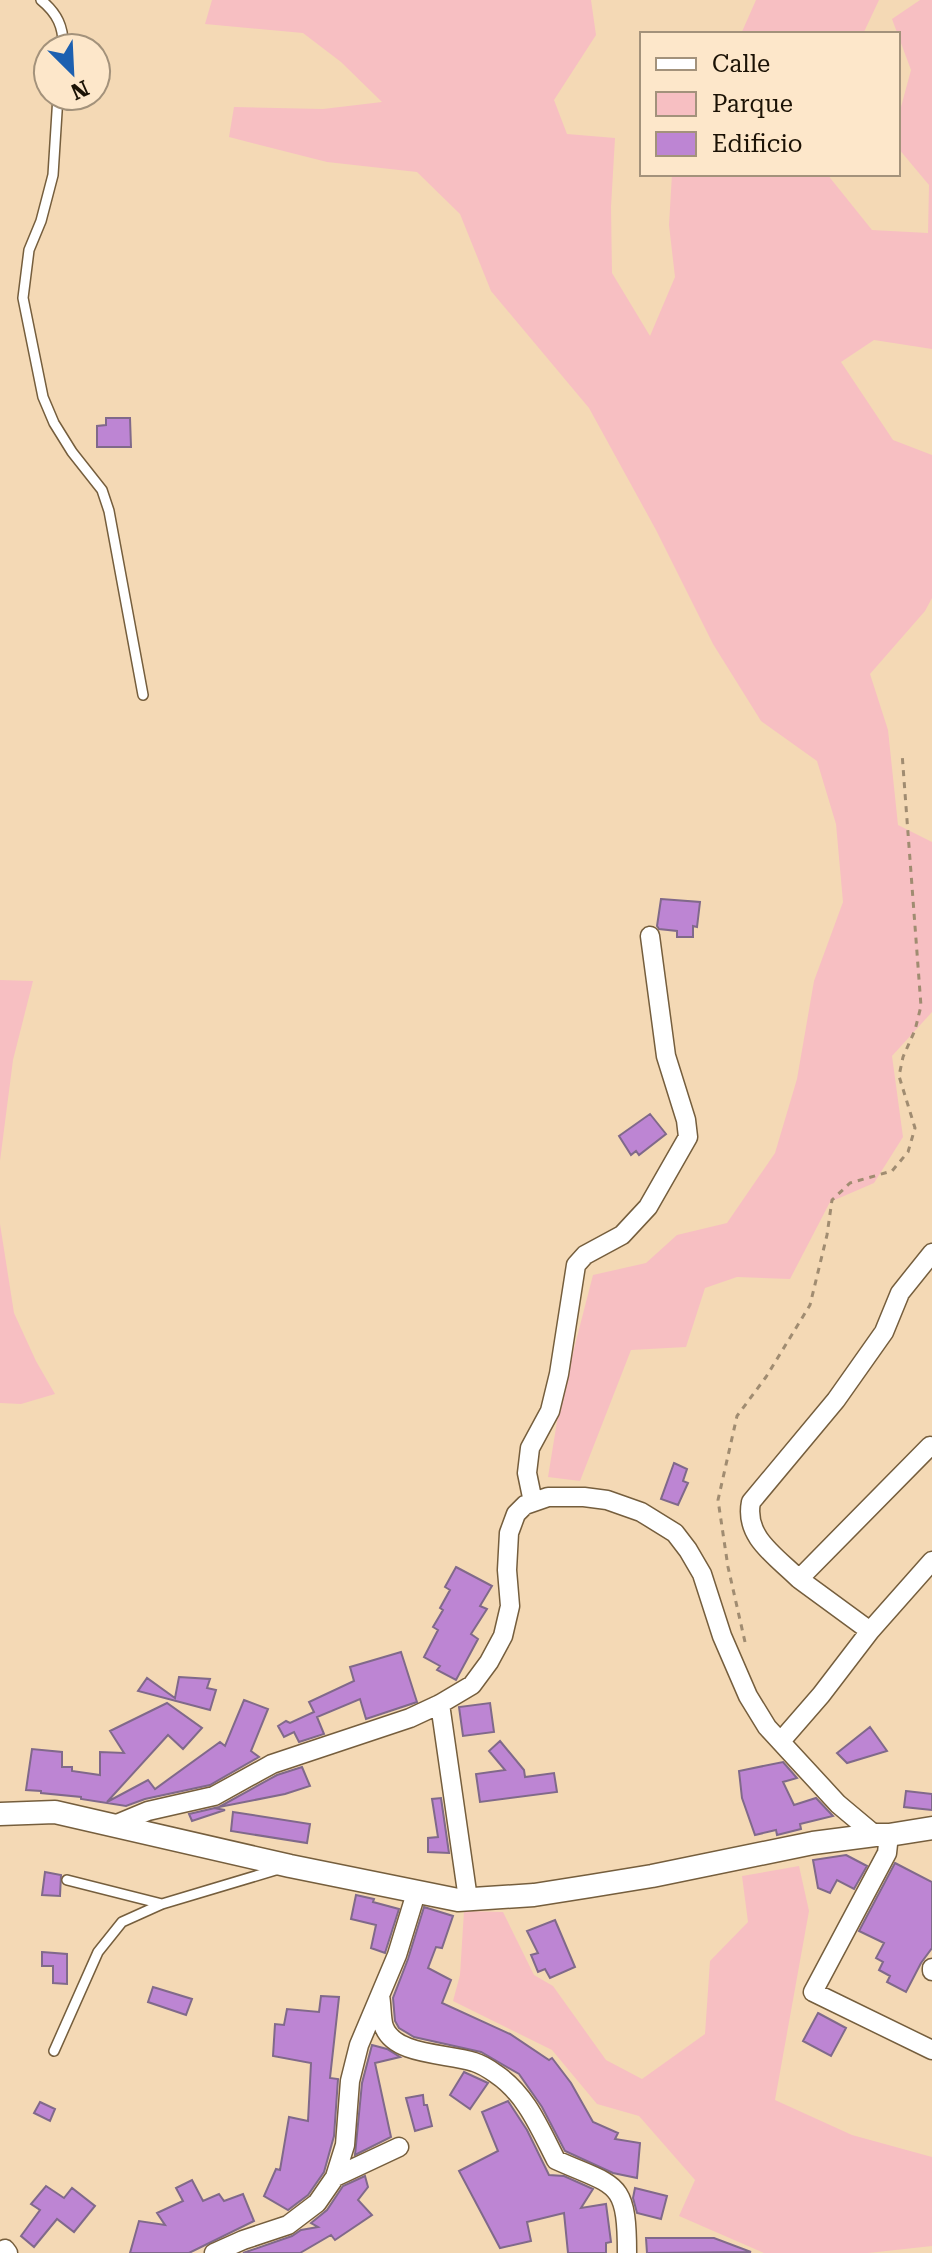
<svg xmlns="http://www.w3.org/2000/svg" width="932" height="2253" font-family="'Roboto Serif',serif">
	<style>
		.green { fill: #f7bfc2 }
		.building { fill: #bd85d3; stroke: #80698a; stroke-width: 2 }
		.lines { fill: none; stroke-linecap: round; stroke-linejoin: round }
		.service-casing { stroke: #755e3d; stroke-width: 12 }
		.minor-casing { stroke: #755e3d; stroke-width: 21 }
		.tertiary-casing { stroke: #755e3d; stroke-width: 25 }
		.path { stroke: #a08c71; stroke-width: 3; stroke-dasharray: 6 6; stroke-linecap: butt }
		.service { stroke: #fff; stroke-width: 9 }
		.minor { stroke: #fff; stroke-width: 18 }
		.tertiary { stroke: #fff; stroke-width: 22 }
	</style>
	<rect width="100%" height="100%" fill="#f4d9b5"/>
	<path class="green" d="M212,0H591L596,35L554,100L567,134L615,138L611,207L612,273L650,336L675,277L669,225L672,174H827L872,230L928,233L929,185L898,148V118L911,70L892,19L920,0H932V349L874,340L841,362L893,440L932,455V598L925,611L870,674L888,730L898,825L932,842V1012L892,1056L903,1137L874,1183L830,1202L790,1279L737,1277L705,1288L686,1347L631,1350L580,1481L548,1477L560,1403L593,1275L646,1263L677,1235L727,1223L775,1153L797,1079L814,981L843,902L836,824L817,761L761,721L713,644L656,530L589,408L491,291L460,214L417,172L327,162L229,137L234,107L323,109L382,102L341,62L303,33L205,24Z
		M756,0H879L863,34H741Z
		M0,980L33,981L13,1060L0,1161Z
		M0,1224L14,1313L36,1361L55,1394L21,1404L0,1403Z
		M799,1866L809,1911L775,2100L852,2135L932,2157V2246L868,2253H764L679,2216L695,2180L639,2116L597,2104L552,2050L453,2001L460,1975L464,1911L503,1912L534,1975L553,1986L606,2060L642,2079L705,2034L710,1961L748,1922L742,1876Z"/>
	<path class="building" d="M106,418H130L131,447H97V426L106,425Z
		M661,899L700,902L697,927L693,926V937H677V931L659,929L657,926Z
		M650,1114L666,1134L639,1155L636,1151L631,1155L619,1136Z
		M674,1463L687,1469L683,1481L688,1483L678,1505L661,1499Z
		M456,1567L492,1586L480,1606L487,1609L471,1634L478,1639L456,1680L437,1670L440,1666L424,1657L438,1630L433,1627L443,1610L440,1608L450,1590L445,1587Z
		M401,1652L417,1702L366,1719L360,1699L317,1717L324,1734L299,1742L294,1732L284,1737L278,1726L286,1721L290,1723L314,1712L309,1702L354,1681L350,1667Z
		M179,1677L210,1679L207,1688L216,1690L210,1710L138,1691L147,1678L175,1698Z
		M244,1700L268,1709L251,1751L259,1757L210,1785L145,1799L126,1806L81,1799V1797L41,1793V1791L26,1790L32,1749L62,1752V1767H72V1771L100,1775V1752L124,1753L110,1731L167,1703L202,1728L183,1749L168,1735L107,1802L148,1780L155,1789L220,1742L225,1746Z
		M490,1703L494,1732L463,1736L459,1707Z
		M870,1727L887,1751L847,1763L837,1753Z
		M500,1741L524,1770L525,1777L554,1773L557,1792L480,1802L476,1774L505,1770L489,1751Z
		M783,1762L797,1778L783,1782L794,1805L816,1798L833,1816L800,1824L801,1829L777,1835L776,1830L755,1835L742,1798L739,1771Z
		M302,1767L310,1786L285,1794L214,1808L225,1810L192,1821L189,1814L219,1807L277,1775Z
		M906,1791L932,1794V1810L904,1807Z
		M441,1798L449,1853L428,1852V1838L438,1837L432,1799Z
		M233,1812L310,1824L307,1843L231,1831Z
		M846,1855L867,1866L854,1889L837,1880L830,1893L818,1888L813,1860Z
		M895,1863L932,1882V1948L921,1963L906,1992L887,1982L890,1976L879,1970L883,1962L876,1958L884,1943L859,1931Z
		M45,1872L61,1875L60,1896L42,1895Z
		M356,1895L374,1899L373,1902L399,1909L385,1953L371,1948L376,1925L351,1919Z
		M424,1907L453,1916L442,1948L436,1947L428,1968L451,1980L442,2003L510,2034L549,2060L552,2058L571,2083L593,2122L618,2133L615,2139L640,2143L637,2178L613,2173L565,2151L542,2107L519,2074L481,2052L414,2037L399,2028L395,2021L393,1998L408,1959Z
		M555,1920L575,1967L550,1978L545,1969L538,1972L531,1955L538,1953L527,1931Z
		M42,1952L67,1954V1984L53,1983V1966H42Z
		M153,1987L192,1999L186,2015L148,2002Z
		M321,1996L339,1997L330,2078L338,2079L334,2136L324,2172L308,2195L288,2210L264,2196L276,2169L280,2170L289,2117L308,2121L311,2063L273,2056L275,2024L284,2025L287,2009L319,2012Z
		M818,2013L846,2028L831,2056L803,2041Z
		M372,2045L387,2049L400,2057L375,2063L391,2137L355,2155L362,2083Z
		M464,2072L488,2083L470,2109L450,2095Z
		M423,2095L424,2105H427L432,2126L415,2131L406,2098Z
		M508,2101L527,2130L549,2175L564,2176L593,2189L581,2208L606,2204L611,2242L606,2243V2253H568L564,2213L527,2222L531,2241L500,2248L459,2171L498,2151L482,2112Z
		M40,2102L55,2109L50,2121L34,2113Z
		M365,2176L368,2187L358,2200L372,2215L335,2240L331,2235L300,2253H243L292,2236L301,2230L318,2227L311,2223L327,2210L343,2186Z
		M192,2180L203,2201L219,2194L224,2201L243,2194L254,2221L189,2253H130L139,2221L165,2225L157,2213L183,2201L176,2188Z
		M46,2186L64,2198L72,2188L95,2206L74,2232L57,2219L34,2247L21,2236L40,2210L31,2204Z
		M635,2188L667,2196L661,2219L637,2213L633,2198Z
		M646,2238H714L751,2252L647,2253Z"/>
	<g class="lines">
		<defs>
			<path id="service" d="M41,0C57,13 64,27 63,48
				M58,96L53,175L41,221L29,250L23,298L43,397L54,423L72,452L102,490L109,511L143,695
				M67,1880L162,1904
				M54,2051L98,1952L122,1922L162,1904L279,1869"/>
			<path id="minor" d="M533,1502L527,1473L530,1448L550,1411L559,1374L576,1265L585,1255L622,1235L648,1207L688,1137L686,1120L666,1056L650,936
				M799,1579C776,1556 744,1537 751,1502L836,1400L884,1332L900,1293L932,1253
				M870,1631L799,1579L930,1446
				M440,1704L468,1899
				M781,1741L821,1695L870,1631L932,1561
				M112,1826L148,1811L214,1796L272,1764L410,1718L440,1704L472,1685L489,1662L503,1636L510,1606L507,1570L509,1533L516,1514L525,1505L548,1497H584L607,1500L641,1512L675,1533L688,1550L702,1574L722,1636L748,1696L767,1727L838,1804L875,1835
				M889,1835L887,1853L813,1992L932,2050
				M932,1968V1971
				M380,1996C382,2005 381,2018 384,2027C395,2056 448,2053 474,2062C481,2064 489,2069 496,2074C526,2094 540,2129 556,2160C616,2187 627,2179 627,2253
				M335,2177L399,2147
				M5,2249L8,2253
				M214,2253L243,2240L288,2225L317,2203L335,2177L345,2145L350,2081L359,2045L397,1955L416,1893"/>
			<path id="tertiary" d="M0,1814L55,1812L290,1866L458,1900L534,1895L591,1886L652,1876L813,1843L875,1835H889L932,1828"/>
		</defs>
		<use href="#service" class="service-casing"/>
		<use href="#minor" class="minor-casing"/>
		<use href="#tertiary" class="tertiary-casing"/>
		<path class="path" d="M745,1642L728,1567L718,1500L737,1416L766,1377L810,1305L827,1235L832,1200L850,1183L892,1171L908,1152L915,1128L899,1076L903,1057L915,1030L921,1006L902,753"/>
		<use href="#service" class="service"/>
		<use href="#minor" class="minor"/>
		<use href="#tertiary" class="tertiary"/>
	</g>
	<rect x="640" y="32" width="260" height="144" fill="#fde7ca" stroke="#a3927b" stroke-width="2"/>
	<rect x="656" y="58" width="40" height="12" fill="#ffffff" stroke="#a3927b" stroke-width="2"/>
	<text x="712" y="72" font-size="24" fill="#1b1205">Calle</text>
	<rect x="656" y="92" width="40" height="24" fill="#f7bfc2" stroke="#a3927b" stroke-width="2"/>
	<text x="712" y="112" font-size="24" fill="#1b1205">Parque</text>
	<rect x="656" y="132" width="40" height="24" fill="#bd85d3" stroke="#a3927b" stroke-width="2"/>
	<text x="712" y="152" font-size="24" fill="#1b1205">Edificio</text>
	<g transform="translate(72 72) rotate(156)"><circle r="38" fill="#fde7ca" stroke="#a3927b" stroke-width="2"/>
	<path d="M0-6L14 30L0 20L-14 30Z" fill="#1d60b0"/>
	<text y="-12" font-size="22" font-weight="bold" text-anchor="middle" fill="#1b1205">N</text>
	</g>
</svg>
